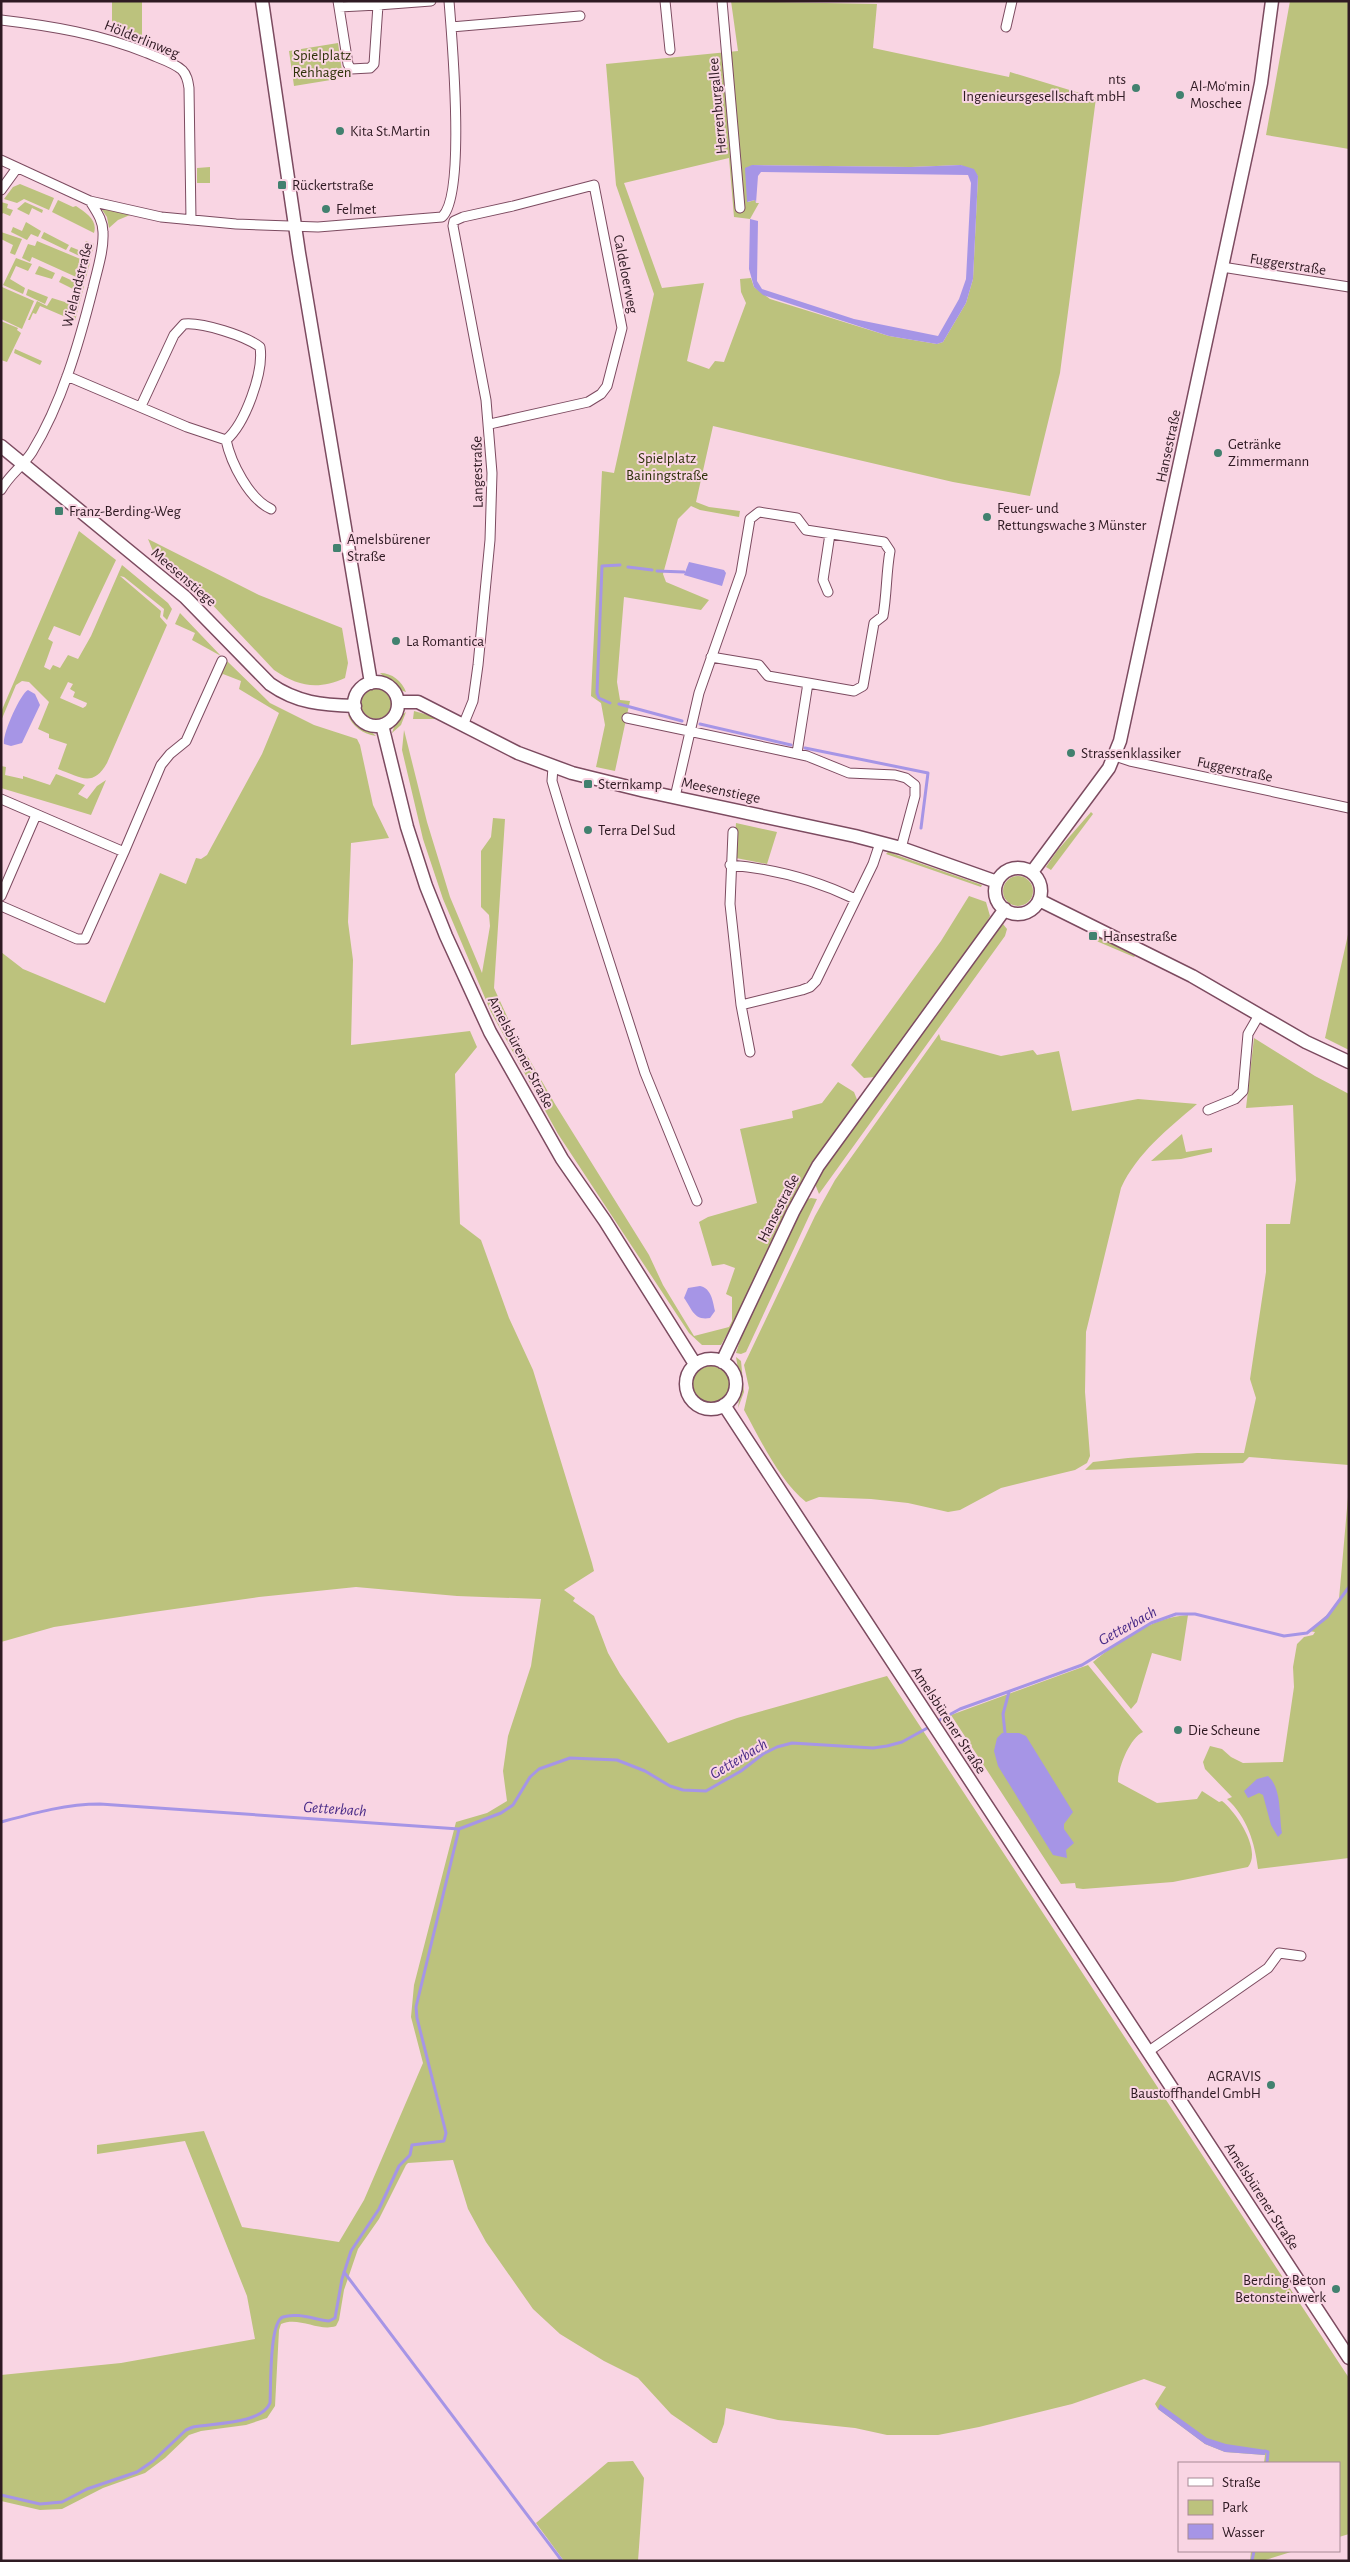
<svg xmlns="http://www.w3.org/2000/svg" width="1350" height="2562" font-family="'Alegreya Sans',sans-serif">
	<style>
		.green { fill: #bcc27d; fill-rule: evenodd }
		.water { fill: #a695e6 }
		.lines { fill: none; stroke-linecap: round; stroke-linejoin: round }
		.stream { stroke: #a695e6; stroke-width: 3 }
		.street-casing { stroke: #7c4b60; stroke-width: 11 }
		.secondary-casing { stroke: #7c4b60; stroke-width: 15 }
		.street { stroke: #fff; stroke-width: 9 }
		.secondary { stroke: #fff; stroke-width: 12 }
		.poi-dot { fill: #42816f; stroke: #f9d5e3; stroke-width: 2 }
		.labels { text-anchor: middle; stroke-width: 4; stroke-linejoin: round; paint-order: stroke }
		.street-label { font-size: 15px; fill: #2f1a23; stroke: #f9d5e3 }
		.park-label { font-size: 15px; fill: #2f3209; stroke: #f9d5e3 }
		.poi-label { font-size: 15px; fill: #2f1a23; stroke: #f9d5e3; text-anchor: start }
		.water-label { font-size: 16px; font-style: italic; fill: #482a87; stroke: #f9d5e3 }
	</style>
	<rect width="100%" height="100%" fill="#f9d5e3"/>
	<path class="green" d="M112,1H142V44L112,33Z
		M731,1L877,4L873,48L1009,77L1010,72L1096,98L1060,373L1030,496L953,482L713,426L696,502L709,507L740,511L739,517L700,510L691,506L678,519L663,574L666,582L709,600L701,610L624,597L617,682L620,700L630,701L615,771L596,767L605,725L601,703L591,696L602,471L614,473L654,294L616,185L606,64L738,51ZM729,158L734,217L750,219L759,203H756L755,200L748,202L752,165L911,167L961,165L978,176L973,279L966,303L943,342L937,344L889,336L770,299L754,287L751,278L740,279L741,292L746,303L724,362L715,361L709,369L687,361L704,283L662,288L624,183Z
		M1290,1H1349V149L1266,135Z
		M338,43L343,78L294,86L289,51Z
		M210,167V183H197V168Z
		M20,184L54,198L49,210L24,199L17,203L4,199L13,187Z
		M58,200L73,207L76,206C86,213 98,220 94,233L52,212Z
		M1,202L8,204L7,208L13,210L10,216L3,213L1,215Z
		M25,202L43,210L42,213L32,208L29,215L17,209Z
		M100,207L130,215L118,220L109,228L107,217Z
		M26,222L41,231L38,237L31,234L27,240L11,232L13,227L22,231Z
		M1,232L22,239L15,255L10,253L13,245L1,239Z
		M44,232L69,245L66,250L41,238Z
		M37,241L90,263L85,281L32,257L30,262L22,258L28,244L35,246Z
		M86,241L94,244L90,261L69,251L71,247L81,251Z
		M16,258L32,264L28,271L16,266L10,279L25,288L23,294L3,285Z
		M39,266L55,273L52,279L35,274Z
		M62,276L84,286L75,321L40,306L36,314L33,313L30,320H28L37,301L47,306L52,298L68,303L75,290L59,282Z
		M2,287L34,301L22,329L1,319Z
		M28,289L48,297L45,304L26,295Z
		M1,321L18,328L17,330L21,333L7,362L1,360Z
		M15,349L42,361L40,365L14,353Z
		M79,531L116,560L80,636L54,626L48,639L53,642L44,667L50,670L53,665L60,668L68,655L78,659L91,636L122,565L168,603L172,609L167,620L163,616L164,609L124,577L120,576L161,611L160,617L167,625L107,763C93,788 80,777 58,769L67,744L49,738V734L38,729L49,702L29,682L22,681L16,685L1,721V712ZM68,682L73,684L70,689L75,692L73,697L87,703L86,706L83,708L60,698Z
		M148,539L259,595L342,628L348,663L345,678C318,690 299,687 274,670L206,598L155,556Z
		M180,613L221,656L192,640L195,633L175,624Z
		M227,661L270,703L314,725L357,739L360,745L373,805L389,838L351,843L348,922L353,960L351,1045L470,1031L477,1047L455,1074L460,1224L481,1240L509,1318L533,1370L592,1563L594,1571L564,1590L575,1598L573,1601L594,1616L608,1653L620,1674L668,1743L737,1718L887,1676L1349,2378V2534L1339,2537V2463H1264L1265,2455L1225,2452L1205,2444L1158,2409L1155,2404L1166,2387L1144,2379L1072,2404L979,2427L938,2435H887L855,2428L778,2420L726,2408L724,2424L717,2443H713L671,2414L638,2378L604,2361L560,2334L533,2309L486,2242L468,2209L453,2160L408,2163L406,2165L379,2219L358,2249L344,2290L339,2320L336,2326C319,2332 299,2316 281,2324L279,2330L275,2406L267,2418L246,2425L201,2431L189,2435L165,2458L145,2473L103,2488L62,2509L40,2510L1,2501V2375L121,2363L255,2339L247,2296L185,2141L97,2154V2145L204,2131L242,2227L339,2242L364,2200L423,2063L411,2017L414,1985L456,1822L487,1813L507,1801L503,1771L508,1736L531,1666L541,1599L457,1596L356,1587L259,1597L146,1613L54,1627L1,1642V952L23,969L105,1003L160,873L186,884L196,858L201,859L207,855L262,754L279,713L239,689L241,681L223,674L219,680Z
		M380,673C392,673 402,681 406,692L397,689Z
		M361 704a15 15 0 1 1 30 0a15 15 0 1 1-30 0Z
		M414,711L443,719H413Z
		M406,712L401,725L392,733L397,718Z
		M348,715L357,719L376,736C363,734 352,726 348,715Z
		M404,730L427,822L450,897L482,973L490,926L489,915L481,907V851L491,837L493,818L505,819L494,988L517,1038L555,1104L649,1255L663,1285L694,1336L729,1327L732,1321V1297L726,1294L735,1268L724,1264L712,1266L699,1222L708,1217L757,1203L740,1129L793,1118L792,1111L822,1103L838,1082L854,1092L858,1102L721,1345H702L689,1333L558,1134L491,1012L443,899L423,839L402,750Z
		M1,766L6,767L5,775L23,779V776L50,785L56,774L85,785L78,794L87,799L97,786L106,780L91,815L1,788Z
		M1091,812L1093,814L1051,870L1046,867L1057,851Z
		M736,823L777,832L767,864L736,858L734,852Z
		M888,852L982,885L981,887L886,854Z
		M1003 891a15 15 0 1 1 30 0a15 15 0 1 1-30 0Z
		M969,896L986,902L990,916L985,925L875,1077L864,1078L851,1065L941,941Z
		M1003,924L1007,929L1005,936L819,1194L815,1184L824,1169Z
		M1349,930V1050L1325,1038Z
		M1096,936L1135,956L1134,957L1094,940Z
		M939,1034L941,1040L1001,1056L1033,1050L1037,1055L1059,1051L1072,1111L1138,1099L1197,1104C1168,1129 1137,1153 1121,1188L1086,1332L1085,1392L1090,1456L1087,1463L1075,1470L1001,1488L960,1510L948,1512L908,1503L871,1499L819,1497L806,1502C780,1482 760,1439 744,1410L749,1388L744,1365L815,1216L835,1180Z
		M1254,1038L1315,1076L1349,1094V1465L1249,1457L1243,1463L1085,1470L1093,1462L1128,1458L1197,1453H1244L1256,1398L1250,1379L1266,1272V1224H1290L1296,1180L1293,1105L1246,1108Z
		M1182,1134L1186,1152L1212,1148V1152L1181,1159L1151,1161Z
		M811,1198L817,1199L746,1352L741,1354L736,1353C751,1304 783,1247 806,1200Z
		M736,1357L741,1361L744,1392L738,1408L741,1385Z
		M692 1385a19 19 0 1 1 38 0a19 19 0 1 1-38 0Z
		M1349,1486V1858L1258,1869C1255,1843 1247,1817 1227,1799L1232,1797L1205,1769L1203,1762L1210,1746L1222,1749L1231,1757L1243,1763L1283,1762L1294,1687L1293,1667L1297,1644L1304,1637L1313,1635L1315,1632L1309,1631L1330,1612L1339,1599Z
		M1188,1615L1181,1661L1152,1653L1137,1702L1131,1709L1093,1662C1119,1641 1153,1617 1188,1615Z
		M1088,1665L1143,1732C1130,1738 1118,1767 1118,1782L1157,1803L1197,1799L1202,1791L1219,1802L1222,1801C1236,1812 1262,1850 1248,1867L1173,1882L1083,1889L1076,1888L1075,1883L1061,1884L951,1715Z
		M633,2461L644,2478L638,2561H564L536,2523L608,2462Z
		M1251,2551H1294L1262,2561H1250Z"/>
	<path class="water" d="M752,165L911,167L961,165L974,169L978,176L973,279L966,303L943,342L937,344L889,336L763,295L754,287L749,269L750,219L758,221L757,281L762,289L854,319L938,336L959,299L966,279L971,183L968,175L761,172L758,176L756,203L755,200L747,202L745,168Z
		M689,562L724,570L726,573L722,586L684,575Z
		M28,690L35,694L40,705L22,743L11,746L4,744C2,735 20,694 28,690Z
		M700,1286C711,1288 713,1301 715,1311L710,1318C694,1321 692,1309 684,1298L688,1288Z
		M1002,1733H1019L1026,1736L1073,1812L1064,1824V1829L1074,1843L1066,1850L1067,1858L1053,1855L998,1766L994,1751L997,1738Z
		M1268,1776C1282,1788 1279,1817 1282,1833L1278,1837L1271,1825L1263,1795L1259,1793L1248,1798L1244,1791L1257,1779Z
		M1160,2404L1207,2438L1226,2444L1266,2450L1265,2455L1225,2452L1205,2444L1158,2409Z"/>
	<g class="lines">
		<path class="stream" d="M628,567L652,570
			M657,571L684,572
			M610,703L599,698L597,693L602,566L620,565
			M619,704L682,721
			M700,724L791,745
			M805,748L928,773L921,828
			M936,1722L960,1709L1082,1665L1151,1623L1176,1614H1195L1284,1636L1307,1633L1327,1617L1349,1587
			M1005,1733L1003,1714L1009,1692
			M1,1822C34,1813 66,1804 100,1804L459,1829L501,1813L513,1805L530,1777L539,1769L570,1758L617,1760L645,1771L670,1786L683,1790L706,1791L741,1771L763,1754L777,1747L792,1743L873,1748L887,1746L902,1742L931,1726
			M344,2272L562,2561
			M1265,2451L1268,2452L1267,2463
			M1,2495L40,2504L62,2502L87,2489L137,2472L153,2461L186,2430L193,2427C213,2423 262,2424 270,2403C271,2388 269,2322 283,2317C297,2312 316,2320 329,2321L335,2318L342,2279L351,2251L379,2209L399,2166L410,2155L412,2145L444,2141L446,2133L417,2018L416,2007L459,1829
			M1252,2561L1254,2551"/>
		<defs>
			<path id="street" d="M338,1L348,64L351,69L370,68L374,64L378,5L431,1
				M665,1L670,50
				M722,1L740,208
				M339,7L378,5
				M1,20C52,26 100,34 147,53C158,58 173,62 182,70C187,75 188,81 189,88L191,220
				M451,27L580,16
				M1006,27L1012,1
				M1,160L90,201L161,217L236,224L318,227L442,217C466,195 452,39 449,1
				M1,190L17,168
				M1222,267L1349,287
				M67,376L187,427L226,440C231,463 249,499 271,509
				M141,406L174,335L184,324C202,322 246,336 260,347C264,372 245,424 226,440
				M1,490C9,475 23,466 32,452C62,403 79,343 93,288C97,270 104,251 103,232C103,220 96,211 90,201
				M828,592L823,580L830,534
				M627,718L807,756L849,773L895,775L906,778L915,785V796L901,848
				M464,723L473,701L478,665L490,540L492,473L486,400L453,226L454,221L463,217L513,206L594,185L622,328L607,386L601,394L588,402L490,424
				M797,753L808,683
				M1115,756L1130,761L1349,808
				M553,767L552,781L565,824L645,1073L697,1201
				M675,797L699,693L741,573L750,519L759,512L797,518L806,530L884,542L890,551C886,574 887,593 883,616L874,623L863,686L854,691L768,676L759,665L711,657
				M1,799L124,852L161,765L170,754L186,741L222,661
				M733,832L730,904L741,1005
				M730,865C775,869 814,879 855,899
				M1,896L36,815
				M1,906L77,939H85L124,852
				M750,1052L741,1005L802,990L810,987L816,981L873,864L880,843
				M1208,1110L1235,1099L1243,1091L1248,1034L1259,1015
				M1149,2051L1268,1968L1279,1953L1301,1956"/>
			<path id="secondary" d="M262,1L299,253L371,683
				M1,446L185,597L270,684C297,703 322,705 355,706
				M354 704a22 22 0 1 1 44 0a22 22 0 1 1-44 0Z
				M398,702H418L518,753L572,773L645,791L855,836L901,848L997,882
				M382,725L407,827L426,886L446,936L490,1032L562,1159L605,1221L695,1364
				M995 891a23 23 0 1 1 46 0a23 23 0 1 1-46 0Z
				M1032,872L1109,768L1120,741L1251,132L1261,83L1272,1
				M1039,900L1192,976L1306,1042L1349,1062
				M686 1384a25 25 0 1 1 50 0a25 25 0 1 1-50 0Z
				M722,1362L793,1212L818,1166L1005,909
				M724,1405L1349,2358"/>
		</defs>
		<use href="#street" class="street-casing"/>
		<use href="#secondary" class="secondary-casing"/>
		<use href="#street" class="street"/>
		<use href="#secondary" class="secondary"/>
	</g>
	<g class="poi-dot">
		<circle cx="1136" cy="88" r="5"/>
		<circle cx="1180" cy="95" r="5"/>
		<circle cx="340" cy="131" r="5"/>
		<rect x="277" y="180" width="10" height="10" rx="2.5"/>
		<circle cx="326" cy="209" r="5"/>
		<circle cx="1218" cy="453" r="5"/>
		<rect x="54" y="506" width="10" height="10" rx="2.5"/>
		<circle cx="987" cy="517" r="5"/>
		<rect x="332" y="543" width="10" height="10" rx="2.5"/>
		<circle cx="396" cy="641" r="5"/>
		<circle cx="1071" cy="753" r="5"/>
		<rect x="583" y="779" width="10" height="10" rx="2.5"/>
		<circle cx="588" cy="830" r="5"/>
		<rect x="1088" y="931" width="10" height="10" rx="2.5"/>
		<circle cx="1178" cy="1730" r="5"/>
		<circle cx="1271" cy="2085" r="5"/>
		<circle cx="1336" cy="2289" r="5"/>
	</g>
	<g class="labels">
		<g class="street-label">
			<text transform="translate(142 39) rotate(22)" y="5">Hölderlinweg</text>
			<text transform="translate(717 106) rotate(-95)" y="5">Herrenburgallee</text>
			<text transform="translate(1288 264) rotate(9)" y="5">Fuggerstraße</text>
			<text transform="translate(626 274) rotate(79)" y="5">Caldeloerweg</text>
			<text transform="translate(77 285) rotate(-76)" y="5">Wielandstraße</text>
			<text transform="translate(1168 446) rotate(-78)" y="5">Hansestraße</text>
			<text transform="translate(477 472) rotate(-91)" y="5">Langestraße</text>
			<text transform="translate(184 577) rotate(41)" y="5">Meesenstiege</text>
			<text transform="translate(1235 769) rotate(12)" y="5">Fuggerstraße</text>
			<text transform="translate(721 790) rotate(12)" y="5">Meesenstiege</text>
			<text transform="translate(521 1052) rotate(62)" y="5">Amelsbürener Straße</text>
			<text transform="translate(778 1208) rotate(-63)" y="5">Hansestraße</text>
			<text transform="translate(949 1720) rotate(57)" y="5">Amelsbürener Straße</text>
			<text transform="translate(1262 2196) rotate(57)" y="5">Amelsbürener Straße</text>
		</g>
		<g class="park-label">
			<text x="322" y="60">Spielplatz<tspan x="322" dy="17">Rehhagen</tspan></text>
			<text x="667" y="463">Spielplatz<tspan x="667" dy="17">Bainingstraße</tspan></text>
		</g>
		<g class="poi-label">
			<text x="1126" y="84" text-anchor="end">nts<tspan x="1126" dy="17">Ingenieursgesellschaft mbH</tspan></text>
			<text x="1190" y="91">Al-Mo'min<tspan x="1190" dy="17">Moschee</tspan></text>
			<text x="350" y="136">Kita St.Martin</text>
			<text x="292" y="190">Rückertstraße</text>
			<text x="336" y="214">Felmet</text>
			<text x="1228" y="449">Getränke<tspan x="1228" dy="17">Zimmermann</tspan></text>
			<text x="997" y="513">Feuer- und<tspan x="997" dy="17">Rettungswache 3 Münster</tspan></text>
			<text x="69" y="516">Franz-Berding-Weg</text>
			<text x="347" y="544">Amelsbürener<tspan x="347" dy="17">Straße</tspan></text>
			<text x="406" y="646">La Romantica</text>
			<text x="1081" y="758">Strassenklassiker</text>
			<text x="598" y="789">Sternkamp</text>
			<text x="598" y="835">Terra Del Sud</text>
			<text x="1103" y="941">Hansestraße</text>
			<text x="1188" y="1735">Die Scheune</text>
			<text x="1261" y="2081" text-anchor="end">AGRAVIS<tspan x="1261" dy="17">Baustoffhandel GmbH</tspan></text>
			<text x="1326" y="2285" text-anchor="end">Berding Beton<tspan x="1326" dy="17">Betonsteinwerk</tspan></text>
		</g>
		<g class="water-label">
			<text transform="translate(1127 1625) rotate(-29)" y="6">Getterbach</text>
			<text transform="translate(738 1758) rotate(-31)" y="6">Getterbach</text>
			<text transform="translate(335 1808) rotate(4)" y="6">Getterbach</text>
		</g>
	</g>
	<rect width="1350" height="2562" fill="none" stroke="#2f1a23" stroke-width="5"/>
	<rect x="1178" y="2462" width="162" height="90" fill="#f9d5e3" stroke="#a88a96"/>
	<rect x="1188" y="2478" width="25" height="8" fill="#ffffff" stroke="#a88a96"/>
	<text x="1222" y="2487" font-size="15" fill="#2f1a23">Straße</text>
	<rect x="1188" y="2500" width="25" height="15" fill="#bcc27d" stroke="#a88a96"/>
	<text x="1222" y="2512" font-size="15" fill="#2f1a23">Park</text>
	<rect x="1188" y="2524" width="25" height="15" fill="#a695e6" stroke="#a88a96"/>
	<text x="1222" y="2537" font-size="15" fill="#2f1a23">Wasser</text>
</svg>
